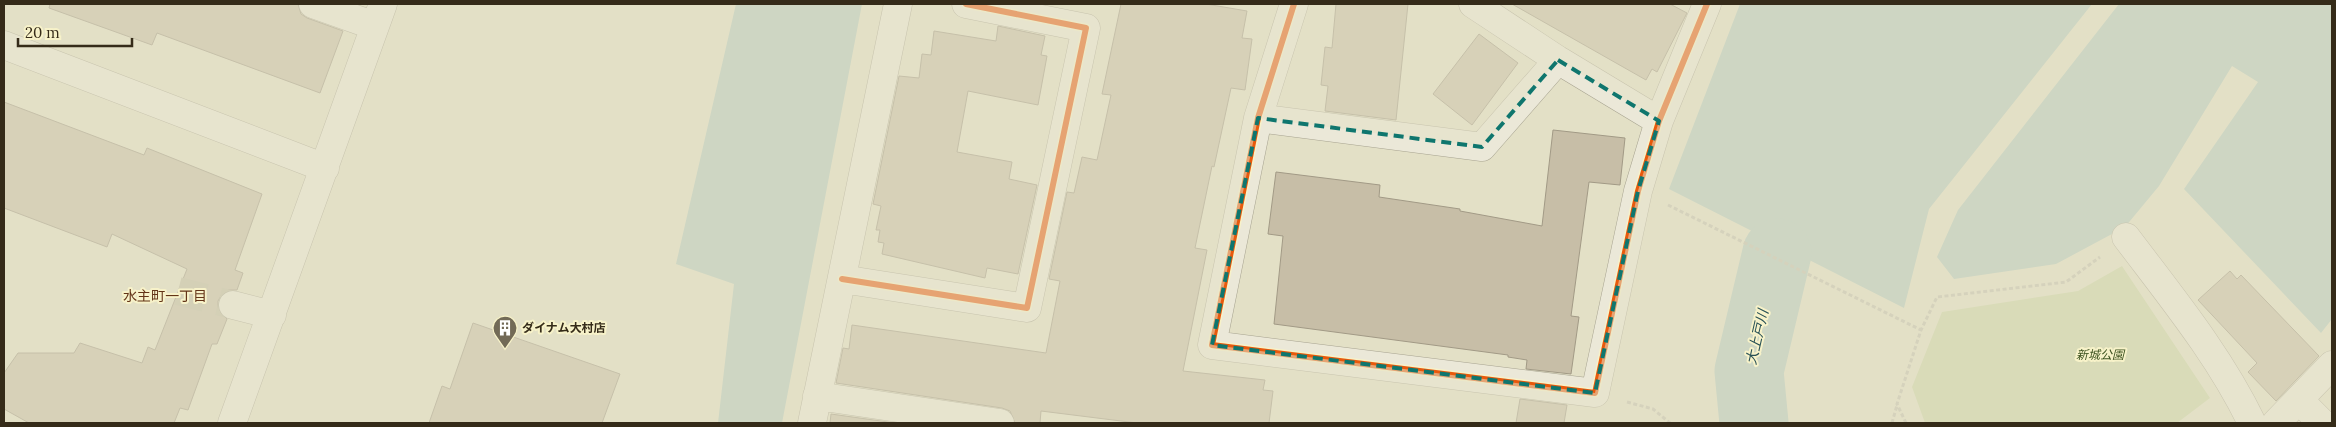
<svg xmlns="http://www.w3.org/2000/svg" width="2336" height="427" font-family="Lora,'Noto Sans JP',serif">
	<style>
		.green { fill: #ccd6a7 }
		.water { fill: #b3cabf }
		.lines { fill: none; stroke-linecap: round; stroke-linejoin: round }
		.river { stroke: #b3cabf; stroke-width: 69 }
		.building { fill: #c7bea7; stroke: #a29a86 }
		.minor-tunnel { stroke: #c0bca3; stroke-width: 28; stroke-dasharray: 28 14; stroke-linecap: butt }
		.minor-casing { stroke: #a7a390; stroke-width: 29 }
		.path { stroke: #c3c0b0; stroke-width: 3; stroke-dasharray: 4 2.5; stroke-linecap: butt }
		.minor { stroke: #ebe8d8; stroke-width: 28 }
		.cycleway-casing { stroke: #f7f2c9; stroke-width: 9 }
		.cycleway { stroke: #e8590c; stroke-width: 6 }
		.marked { fill: none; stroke: #0f766e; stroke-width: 4; stroke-dasharray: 10 6; stroke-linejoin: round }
		.labels { text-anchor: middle; stroke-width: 4; stroke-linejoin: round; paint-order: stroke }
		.poi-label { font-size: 12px; font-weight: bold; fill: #352b19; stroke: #f7f2c9; text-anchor: start }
		.park-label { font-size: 12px; font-style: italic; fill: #3c521f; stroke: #f7f2c9 }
		.neighbourhood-label { font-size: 14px; fill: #633417; stroke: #f7f2c9 }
		.water-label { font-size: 14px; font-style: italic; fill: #275055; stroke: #f7f2c9 }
	</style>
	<rect width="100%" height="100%" fill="#e3e0c6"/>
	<path class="green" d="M2122,266L2210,398L2177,423H1925L1912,387L1942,312L2078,291Z"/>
	<path class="water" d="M736,4H862L782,423H718L734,284L676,264Z
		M1740,4H2092L1929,209L1904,308L1669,189Z
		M2119,4H2332V319L2321,333L2184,189L2258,82L2232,66L2159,186L2125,227L2056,264L1954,279L1937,257L1958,210Z"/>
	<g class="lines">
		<path class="river" d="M1754,423L1749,371L1777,253"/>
	</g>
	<path class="building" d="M50,4H298L301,14L307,18L343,31L320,93L157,33L152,45L49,8Z
		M1121,4H1206L1247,11L1242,38L1252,39L1245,90L1231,88L1214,167L1212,166L1195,248L1207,250L1183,371L1265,380L1263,390L1273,391L1269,423H1137L1041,411L1040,423H1015L1010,411L1002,408L836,383L843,348L849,349L852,325L1046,353L1060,281L1049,279L1067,192L1074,193L1082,157L1097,160L1111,95L1102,94Z
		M1336,4H1408L1396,120L1325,111L1328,86L1321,85L1325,47L1332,48Z
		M1512,4H1670L1687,13L1657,72L1652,69L1646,80Z
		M998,26L1045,36L1041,55L1047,56L1038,105L968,91L957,152L1012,162L1009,179L1037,185L1018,274L987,268L985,278L882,254L884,243L878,242L880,230H876L881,206L873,204L899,76L919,78L922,54L931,55L934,31L996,41Z
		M1479,34L1518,63L1472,125L1433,94Z
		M4,102L144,155L147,148L262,194L235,270L243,273L237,290H228L222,294L218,301V310L227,319L217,344H212L188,410L180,408L174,423H29L4,409V373L18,353H74L80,343L142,363L148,347L155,350L187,269L112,234L107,247L4,208Z
		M1553,130L1625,138L1620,185L1589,182L1571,316L1579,317L1571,374L1526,369L1527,360L1508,357V355L1274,324L1283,236L1268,234L1276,172L1380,185L1379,197L1460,209V211L1542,226Z
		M2230,271L2237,279L2241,275L2319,356L2276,401L2248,372L2257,363L2198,300Z
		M473,323L620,374L602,423H429L442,386L450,389Z
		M1520,399L1567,405L1564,423H1516Z
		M831,414L895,423H830Z"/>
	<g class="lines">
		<path class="minor-tunnel" d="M178,291L233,305"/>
		<defs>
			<path id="minor" d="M313,4L375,26
				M1294,4L1258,118L1212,345L1595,393L1638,191L1659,121L1707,4
				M1473,4L1558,60L1659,121
				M4,45L325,168
				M1258,118L1482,147L1558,60
				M2126,237C2172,298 2219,355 2252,423
				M842,279L1027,308L1086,28L966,4
				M233,305L272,315
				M817,396L1000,423
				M2299,400L2322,423
				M232,423L383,4
				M812,423L898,4
				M2276,423L2332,365"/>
		</defs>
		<use href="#minor" class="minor-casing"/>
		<path class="path" d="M1668,205L1921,330
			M1627,402L1653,409L1670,423
			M1892,423L1897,405
			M1906,423L1897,404L1921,330L1937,297L2066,282L2100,257"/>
		<use href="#minor" class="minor"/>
		<defs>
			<path id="cycleway" d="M1294,4L1258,118L1212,345L1595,393L1638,191L1659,121L1707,4
				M842,279L1027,308L1086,28L966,4"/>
		</defs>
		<use href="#cycleway" class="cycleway-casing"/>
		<use href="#cycleway" class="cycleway"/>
	</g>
	<path d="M0 0H2336V427H0ZM1558,60L1659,121L1638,191L1595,393L1212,345L1258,118L1482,147Z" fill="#e3e0c6" fill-opacity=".55" fill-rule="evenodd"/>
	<path class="marked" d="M1558,60L1659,121L1638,191L1595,393L1212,345L1258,118L1482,147Z"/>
	<defs>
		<symbol id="building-pin" viewBox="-11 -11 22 30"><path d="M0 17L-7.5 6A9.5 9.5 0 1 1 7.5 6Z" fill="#726a56" stroke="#f7f2c9"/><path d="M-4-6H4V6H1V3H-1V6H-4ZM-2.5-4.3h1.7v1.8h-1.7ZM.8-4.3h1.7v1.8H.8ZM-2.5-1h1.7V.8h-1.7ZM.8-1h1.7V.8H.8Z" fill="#fff"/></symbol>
	</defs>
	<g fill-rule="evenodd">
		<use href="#building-pin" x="491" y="314" width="28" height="38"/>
	</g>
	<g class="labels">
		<g class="poi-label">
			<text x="522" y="332">ダイナム大村店</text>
		</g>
		<g class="park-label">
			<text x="2100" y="359">新城公園</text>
		</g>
		<g class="neighbourhood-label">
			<text x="165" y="301">水主町一丁目</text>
		</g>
		<g class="water-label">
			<text transform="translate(1757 337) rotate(-77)" y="5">大上戸川</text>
		</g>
	</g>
	<rect width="2336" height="427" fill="none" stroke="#352b19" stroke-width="10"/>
	<path d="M18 38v8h114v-8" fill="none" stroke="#352b19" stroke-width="2.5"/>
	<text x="25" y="38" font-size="15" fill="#352b19" stroke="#f7f2c9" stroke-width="4" paint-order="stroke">20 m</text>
</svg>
